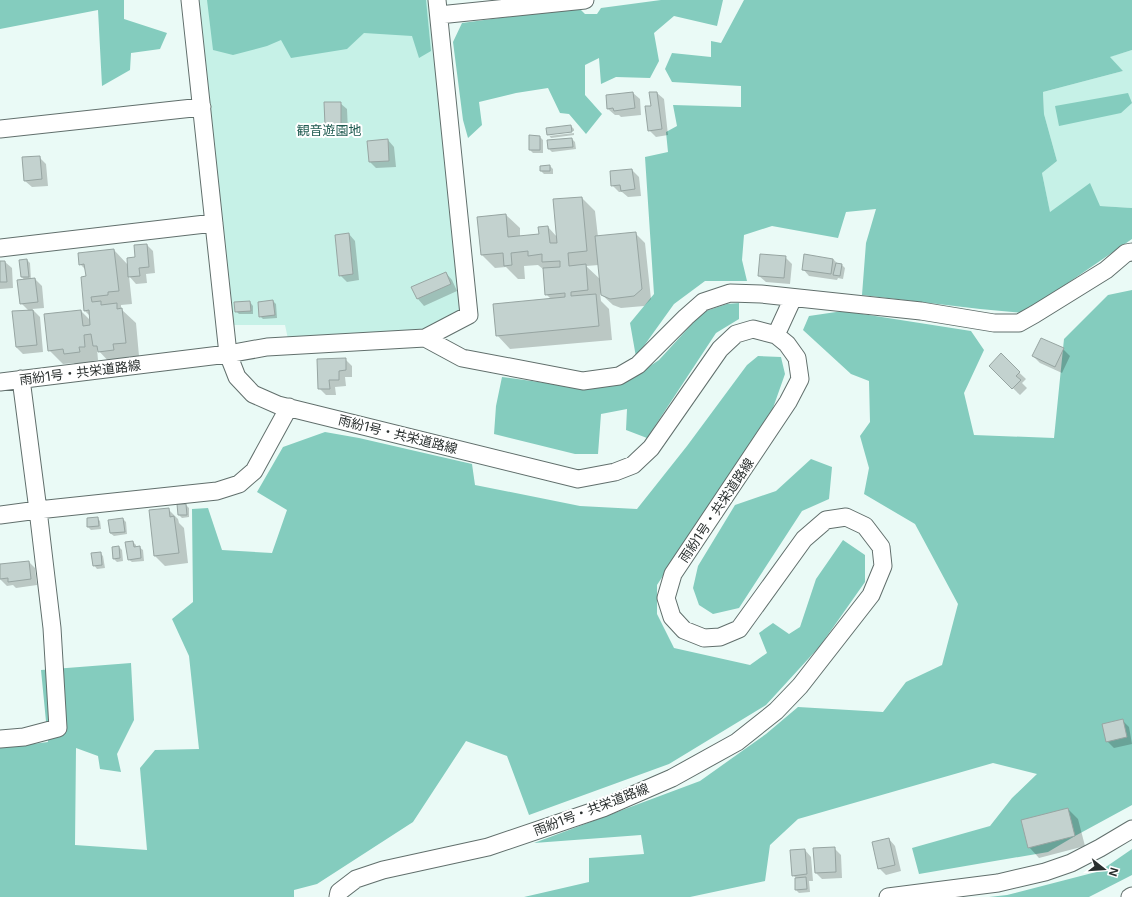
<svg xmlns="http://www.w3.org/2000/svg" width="1132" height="897" font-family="Inter,'Noto Sans JP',sans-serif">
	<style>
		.green { fill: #c6f1e7 }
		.forest { fill: #84ccbe }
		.shadow { fill: #0003; fill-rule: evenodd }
		.building { fill: #c3d2cf; stroke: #97a5a2 }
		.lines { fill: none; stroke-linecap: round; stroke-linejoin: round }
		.minor-casing { stroke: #616f6c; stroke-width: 19 }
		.minor { stroke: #fff; stroke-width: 17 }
		.labels { text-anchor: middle; stroke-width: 4; stroke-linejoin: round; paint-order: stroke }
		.park-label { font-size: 13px; fill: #1f5a50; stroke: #fff }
		.street-label { font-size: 13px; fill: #292f2e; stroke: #fff }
	</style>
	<rect width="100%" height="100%" fill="#eafaf6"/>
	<path class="green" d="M199,0H430L463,312L421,332L288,339L285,325H234Z
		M1132,50V208L1100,206L1050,213L1042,173L1057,161L1044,114L1043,92L1123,71L1109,57Z"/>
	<path class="forest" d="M0,0H124V19L167,33L160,49L131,53L130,70L102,86L98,10L0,29Z
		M207,0H426L431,51L419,58L412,36L364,33L347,49L291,58L281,40L267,46L233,55L213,50Z
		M661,0H723L717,26L674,16L654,33L659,61L650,78L616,77L601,84L599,58L585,65V95L602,114L586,134L569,114L560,113L548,88L516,93L479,102L482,125L468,138L463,120L453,42L462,23L578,7L585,14H597L601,8Z
		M744,0H1132V50L1110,57L1123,71L1043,92L1044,114L1057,161L1042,173L1050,212L1090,183L1100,206L1132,208V239L1024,313L980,309L862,295L866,243L876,209L846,212L838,238L772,226L744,235L742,260L747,281H705L674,304L636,357L630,323L654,294L645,157L668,152L666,132L677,126L673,105L741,107V86L672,82L665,69L672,53L711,57V41L721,43Z
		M1128,93L1132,103L1121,113L1059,126L1055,106Z
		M1132,290V805L1075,836L1048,852L919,874L912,848L990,826L1012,798L1037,774L993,763L798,819L770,845L765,881L690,897H524L589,882V858L644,854L641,835L534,843L700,781L766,734L798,707L883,712L906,682L942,665L958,604L915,524L864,494L869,468L860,436L870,422L869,381L851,374L803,330L809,316L843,311L971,331L984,350L964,393L974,435L1054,438L1064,339L1108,295Z
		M739,303V319L716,333L647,438L626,430L627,409L601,414L598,454H575L494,434L496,406L502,377L575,387L632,378L659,360L703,312L727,304Z
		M758,356L781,357L785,374L773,408L657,585V614L674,648L750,665L767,653L759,633L773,623L789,634L800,627L816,579L843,540L865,555V582L820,646L766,705L669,764L529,815L507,756L466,741L413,822L317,884L294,890V897H0V748L48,742L41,670L131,663L134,720L117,754L121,772L100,769L98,756L76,748L75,845L147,850L140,768L155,750L199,749L189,656L172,619L193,602L192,509L208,508L222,550L272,553L287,510L257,492L283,447L325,432L359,438L472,464L475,485L580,506L637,509L687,446L747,365Z
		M811,459L832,467L829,499L802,511L739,608L713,614L699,605L693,588L698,566L735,505L776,491Z
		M1132,849V875L1089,897H989L1007,895L1100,871Z"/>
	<path class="shadow" d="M633,93L640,99L641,115L621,117L619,115H615L608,109Z
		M657,93L664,99L668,135L656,137L649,130L652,107Z
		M340,103L347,109L348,131H333L326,124Z
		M571,126L574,129V131L549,134V136L574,133V135L551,138L548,134L547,129Z
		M540,137L543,140V153H533L530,150Z
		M572,139L575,142L576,149L552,152L549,149Z
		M388,140L394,147L396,167L376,168L370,162Z
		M39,157L46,164L48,186L32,187L25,181Z
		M550,166L553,169V174H544L541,171Z
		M632,170L639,177L641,196L628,197L622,192H619L612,185Z
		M582,198L595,211L598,237L635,233L645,243L651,299L644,306L621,308L613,305L600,293L601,301L609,309L612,340L510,349L497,335L552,300L546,294L544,269H543L538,265L524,266L525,279H518L506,267L495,268L482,255L506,215L520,228V237L540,235L548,227L557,237ZM599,265L601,280L586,266Z
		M349,234L355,241L359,280L347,282L340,275Z
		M147,245L153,251L155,273L146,274L147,283L136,284L129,276L132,304L121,305V309L136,323L139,356L126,357L127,363L112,365L97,349L98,360L93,361V365L78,367L74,363L63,364L49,350L81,311L91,321L90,316L85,311L87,277L86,270L80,264L114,250L128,265L136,258Z
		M785,257L792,264L790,284L766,282L759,276Z
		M833,259L838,264L842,265L845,268L843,279L838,278L837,280L809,276L803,269Z
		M27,260L30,263L31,280L35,279L42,286L44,308L32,309L40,317L43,352L23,354L16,347L29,311L21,303L25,281L22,277Z
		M0,262H5L12,268L13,288L0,289Z
		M446,273L452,280L457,291L424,306L418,299L413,288Z
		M273,301L276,304L277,318L263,319L260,316Z
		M250,302L253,306V314H239L236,311Z
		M1063,349L1070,356L1062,373L1040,363L1033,356Z
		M1001,355L1026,379L1022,383L1027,388L1020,395L990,366Z
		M345,359L352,366V377H345L346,386L335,387L336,395H326L319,388Z
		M186,505L189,508V517L182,518L179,515Z
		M168,509L178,519L179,523L184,528L188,563L165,566L155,556Z
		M97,518L100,521L101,529L91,530L88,527V519Z
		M123,519L126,522L127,534L114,536L110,533Z
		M133,542L136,545V547H139L143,550L144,561L132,562L128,559Z
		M119,547L122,550L123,561L117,562L114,559Z
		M100,553L103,556L105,568L97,569L94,565Z
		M29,562L35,568L37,585L16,588L13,585L7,586L0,579V565Z
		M1123,721L1129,727L1132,744L1114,748L1107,741Z
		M1068,809L1078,819L1085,846L1039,858L1029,847Z
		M889,839L895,846L901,871L886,875L879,868Z
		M834,848L841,855L842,878L822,879L816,873Z
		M805,850L811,857L813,881H809L810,892L799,893L796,890V878L793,875Z"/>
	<path class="building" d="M633,92L635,108L614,111L613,108L607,109L606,95Z
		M649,92H657L662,129L648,131L645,106H651Z
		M324,102H341V124L325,125Z
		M571,125L572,132L547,135L546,128Z
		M529,135L540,136V150H529Z
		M572,138L573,147L548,149L547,140Z
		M388,139L389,161L369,162L367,141Z
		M40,156L42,179L24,181L22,157Z
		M550,165V171H540V166Z
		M632,169L635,189L621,191L620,185L611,186L610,171Z
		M582,197L587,251L568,253L569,266L586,264L588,290L571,292V296L596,294L599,326L496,336L493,304L565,297V293L545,295L543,268L560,267V261L542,262V254L528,256V251L511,253L512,265L504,266L503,253L481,255L477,217L506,214L508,237L539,234L538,227L548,226L550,243H557L553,199Z
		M636,232L642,289L634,296L610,299L601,295L595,236Z
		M349,233L353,274L339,276L335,235Z
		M147,244L149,267L139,268L140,276L128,277L127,258L135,257L134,245Z
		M114,249L119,291L108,292V295L91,297L92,302L101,301V305L117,303V309L122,308L126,343L113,344L114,350L98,352L97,346H93L91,334L84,335L85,347H79L80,352L64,354L63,349L48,351L44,314L81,310L83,326L90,325L89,310L84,311L81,277L86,276L84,264L79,265L78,253Z
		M760,254L786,256L784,278L758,276Z
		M804,254L833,259L831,274L802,270Z
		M27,259L29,277H21L19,260Z
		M0,261H5L7,282H0Z
		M836,263L842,264L840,276L833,275Z
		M446,272L451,284L417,299L411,287Z
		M35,278L38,302L20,304L17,280Z
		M273,300L275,315L259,317L258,302Z
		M250,301L251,311L235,312L234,302Z
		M33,310L37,345L16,347L12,311Z
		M1041,338L1064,348L1055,367L1032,356Z
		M1001,353L1020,372L1016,376L1021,380L1012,389L989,366Z
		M346,358V370L339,371V380H329L330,389H318L317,359Z
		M177,504H186L187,515H178Z
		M169,508L170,517L174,516L179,553L154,556L149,510Z
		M98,517L99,526L87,527V518Z
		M123,518L125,532L110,533L108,520Z
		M133,541L134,547L140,546L141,558L128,560L125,542Z
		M119,546L120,558L113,559L112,547Z
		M101,552L102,565L93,566L91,553Z
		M29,561L31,579L8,582V578L0,579V564Z
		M1123,719L1127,737L1106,742L1102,724Z
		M1068,808L1075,836L1028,848L1021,820Z
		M889,838L895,865L878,869L872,842Z
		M835,847L836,872L815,873L813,848Z
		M805,849L807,874L792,876L790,850Z
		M806,877L807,889L795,890V878Z"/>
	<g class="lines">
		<defs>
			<path id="minor" d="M190,0L228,354L237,377L253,394L278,405L578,479L615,472L633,465L651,448L720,349L736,334L753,329L776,335L787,344L797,358L800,379L788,402L673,574L666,598L672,617L684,630L704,638L720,637L739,629L804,539L826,520L846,517L865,526L881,547L883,566L871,595L800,686L776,711L737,742L672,778L603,808L488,847L383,870L356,879L339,892L338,897
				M439,15L585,0
				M0,129L202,107
				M0,248L214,223
				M776,335L793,298
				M425,338L462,358L583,381L619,376L638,365L686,317L703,302L730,293L761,294L921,311L994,323H1019L1035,314L1106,270L1126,253L1132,252
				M21,379L38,510L217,491L239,484L254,471L289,407
				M0,382L228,354L267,347L425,338L469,315L437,0
				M0,515L38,510L52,628L58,728L24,737L0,739
				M888,897L998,883L1045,872L1071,863L1100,848L1132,829
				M1130,897L1132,896"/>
		</defs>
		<use href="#minor" class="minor-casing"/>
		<use href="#minor" class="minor"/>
	</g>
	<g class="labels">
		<g class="park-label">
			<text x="329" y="135">観音遊園地</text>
		</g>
		<g class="street-label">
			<text transform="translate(80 372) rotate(-7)" y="5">雨紛1号・共栄道路線</text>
			<text transform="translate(398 434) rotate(14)" y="5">雨紛1号・共栄道路線</text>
			<text transform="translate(716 510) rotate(-56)" y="5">雨紛1号・共栄道路線</text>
			<text transform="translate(591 809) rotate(-21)" y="5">雨紛1号・共栄道路線</text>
		</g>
	</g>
	<g transform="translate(1104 869) rotate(107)" stroke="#ffffff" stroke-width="3" paint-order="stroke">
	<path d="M0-3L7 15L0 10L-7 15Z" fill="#292f2e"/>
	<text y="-6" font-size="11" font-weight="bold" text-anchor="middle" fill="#292f2e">N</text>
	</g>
</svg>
